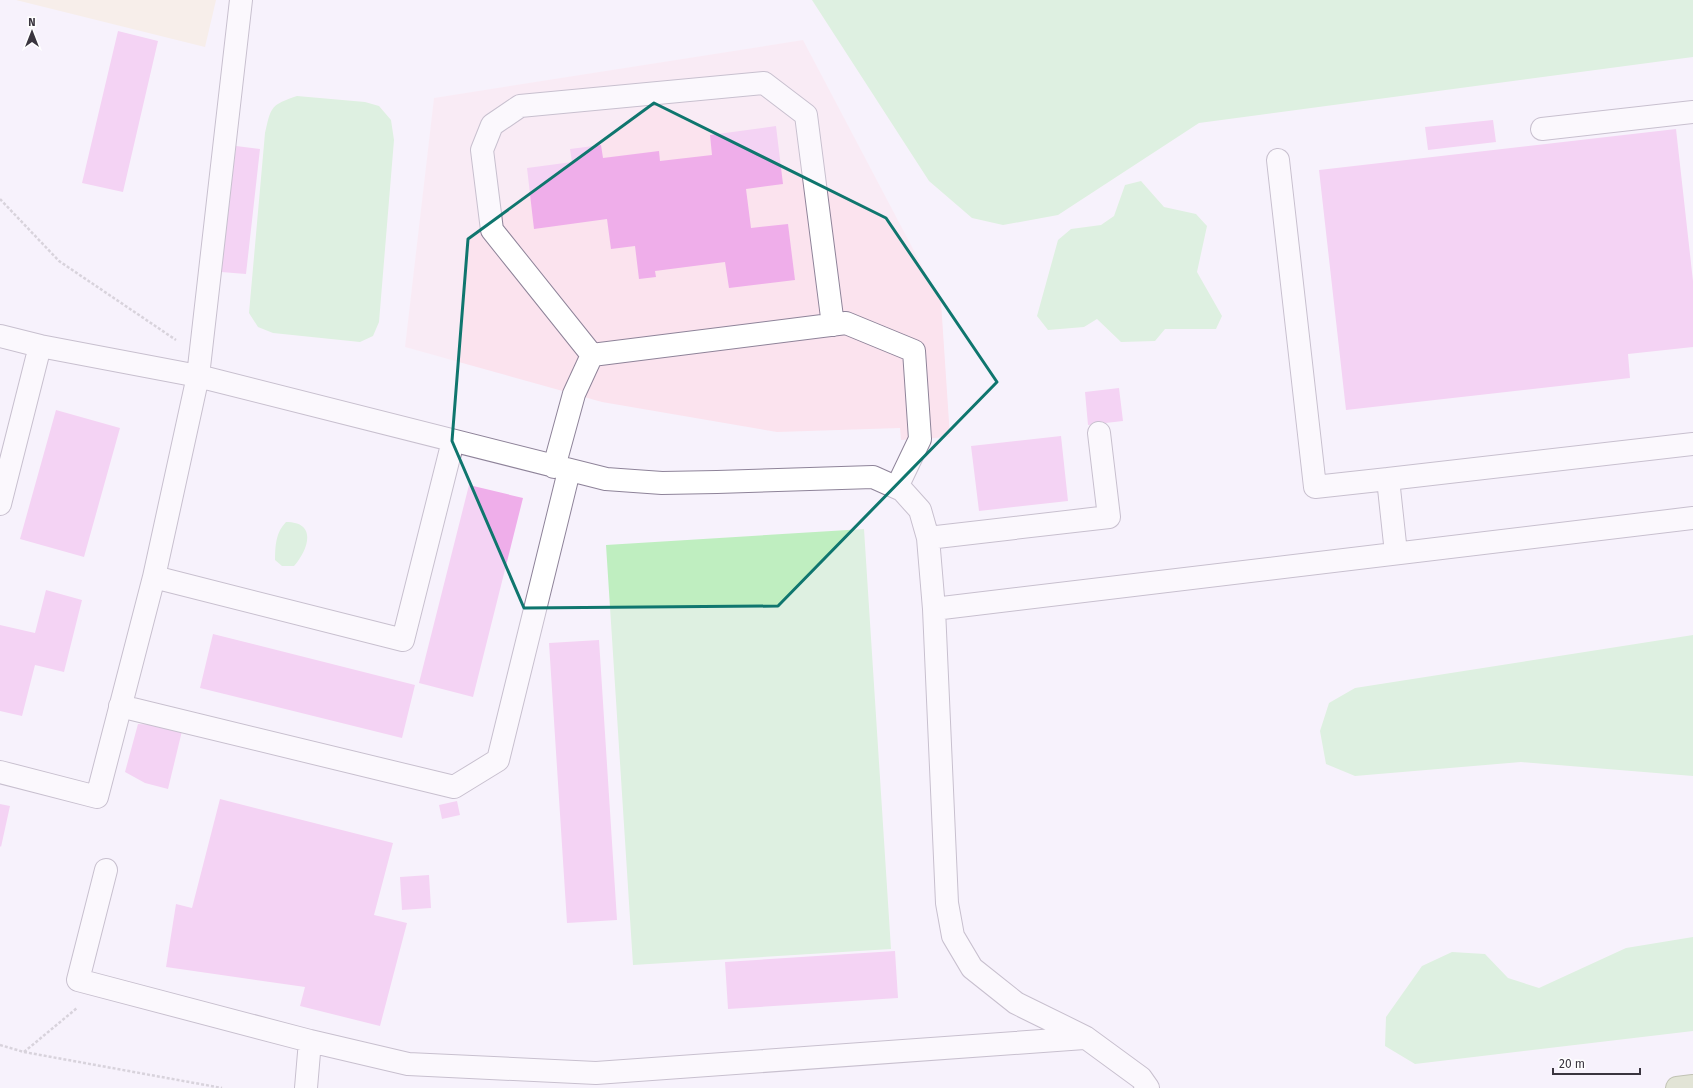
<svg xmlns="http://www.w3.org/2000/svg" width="1693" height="1088" font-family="'Fira Sans',sans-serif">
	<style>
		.industrial { fill: #f6e8d5 }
		.education { fill: #fbe3ee }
		.green { fill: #bfeec0 }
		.building { fill: #efaeea }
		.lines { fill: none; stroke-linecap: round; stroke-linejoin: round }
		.minor-casing { stroke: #8e8399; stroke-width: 24 }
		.major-casing { stroke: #7e895e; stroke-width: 24 }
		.path { stroke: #b2adb7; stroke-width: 2.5; stroke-dasharray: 3 2; stroke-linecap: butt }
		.minor { stroke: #fff; stroke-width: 22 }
		.major { stroke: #c7d3a8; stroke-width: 22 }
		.marked { fill: none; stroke: #0f766e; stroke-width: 3; stroke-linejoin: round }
	</style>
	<rect width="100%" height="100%" fill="#f7f2fc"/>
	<path class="industrial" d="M16,0H216L205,47Z"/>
	<path class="education" d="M803,40L941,302L950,437L901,440L900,428L777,432L602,402L405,347L434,98Z"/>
	<path class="green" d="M812,0H1693V57L1199,123L1058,215L1003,225L972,218L929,181Z
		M297,96L365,102L379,106L391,120L394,140L379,322L373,336L360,342L273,333L258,327L249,313L265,133C271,106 271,105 297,96Z
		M1141,181L1164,207L1196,214L1207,226L1197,272L1222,316L1216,329H1165L1155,341L1121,342L1097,319L1084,327L1048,330L1037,316L1058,240L1071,229L1101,225L1114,216L1125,185Z
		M286,522C318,522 308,550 294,566H282L275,560C275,545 276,532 286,522Z
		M864,529L891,949L633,965L606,545Z
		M1693,635V776L1521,762L1355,776L1326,764L1320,731L1329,703L1355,688Z
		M1693,937V1031L1415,1064L1385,1046L1386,1017L1422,966L1452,952L1485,954L1508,978L1539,988L1626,948Z"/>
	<path class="building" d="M118,31L158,41L123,192L82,183Z
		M1493,120L1496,142L1428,150L1425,127Z
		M776,126L783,184L746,189L751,228L788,224L795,280L729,288L725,262L655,271L656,277L639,279L635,246L611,249L607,219L534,229L527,168L572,162L570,149L601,145L603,158L659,151L660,161L712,155L710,135Z
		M1676,129L1693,281V347L1628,354L1630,378L1346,410L1319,170Z
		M236,146L260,149L246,274L221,272Z
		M1119,388L1123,421L1088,425L1085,392Z
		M56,410L120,428L84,557L20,539Z
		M1061,436L1068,501L979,511L971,446Z
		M469,485L523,498L473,697L419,683Z
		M46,590L82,600L64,672L35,665L22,716L0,711V625L35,633Z
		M213,634L415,685L402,738L200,688Z
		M599,640L617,920L567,923L549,643Z
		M138,724L160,725L182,731L168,789L145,783L125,772Z
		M220,799L393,843L374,915L407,923L380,1026L300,1006L305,987L166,967L176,904L192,908Z
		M457,801L460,815L442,819L439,805Z
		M0,804L10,806L1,847L0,846Z
		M429,875L431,908L402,910L400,877Z
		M895,951L898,998L728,1009L725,962Z"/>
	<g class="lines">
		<defs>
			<path id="minor" d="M241,0L198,376L606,479L662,483L717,482L873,477L902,490L920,510L928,538L934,609L947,903L953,936L972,968L1016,1003L1085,1037L1141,1078L1148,1088
				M1542,129L1693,112
				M1278,160L1315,487L1388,479
				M0,336L40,346L198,376L154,577L97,797L0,772
				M592,355L492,230L482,150L492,125L520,106L764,83L806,115L833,325
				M554,467L574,394L592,355L846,323L914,351L920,439L897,487
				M0,504L40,346
				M928,538L1109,517L1099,433
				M1396,553L1388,479L1693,444
				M154,577L403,640L453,441
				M934,609L1693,518
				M120,706L454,787L498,760L569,471
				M106,870L78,980L310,1041L408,1064L596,1073L1084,1038
				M306,1088L310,1041"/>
			<path id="major" d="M1677,1088L1693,1086"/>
		</defs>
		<use href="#minor" class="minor-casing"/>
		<use href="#major" class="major-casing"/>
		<path class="path" d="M0,199L59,261L176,340
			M0,1045L24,1052L77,1008
			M24,1052L222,1088"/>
		<use href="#minor" class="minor"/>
		<use href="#major" class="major"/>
	</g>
	<path d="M0 0H1693V1088H0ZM654,103L886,218L997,382L778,606L524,608L452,441L468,239Z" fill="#f7f2fc" fill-opacity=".55" fill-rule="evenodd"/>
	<path class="marked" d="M654,103L886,218L997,382L778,606L524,608L452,441L468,239Z"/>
	<g transform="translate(32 32)" stroke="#ffffff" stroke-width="3" paint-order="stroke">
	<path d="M0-3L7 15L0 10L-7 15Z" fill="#3a353f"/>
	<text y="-6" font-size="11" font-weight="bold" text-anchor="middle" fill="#3a353f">N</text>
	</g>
	<path d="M1553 1068v6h87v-6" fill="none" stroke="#3a353f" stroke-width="2"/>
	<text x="1559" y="1068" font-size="12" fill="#3a353f" stroke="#ffffff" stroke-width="3" paint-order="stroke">20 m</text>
</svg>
